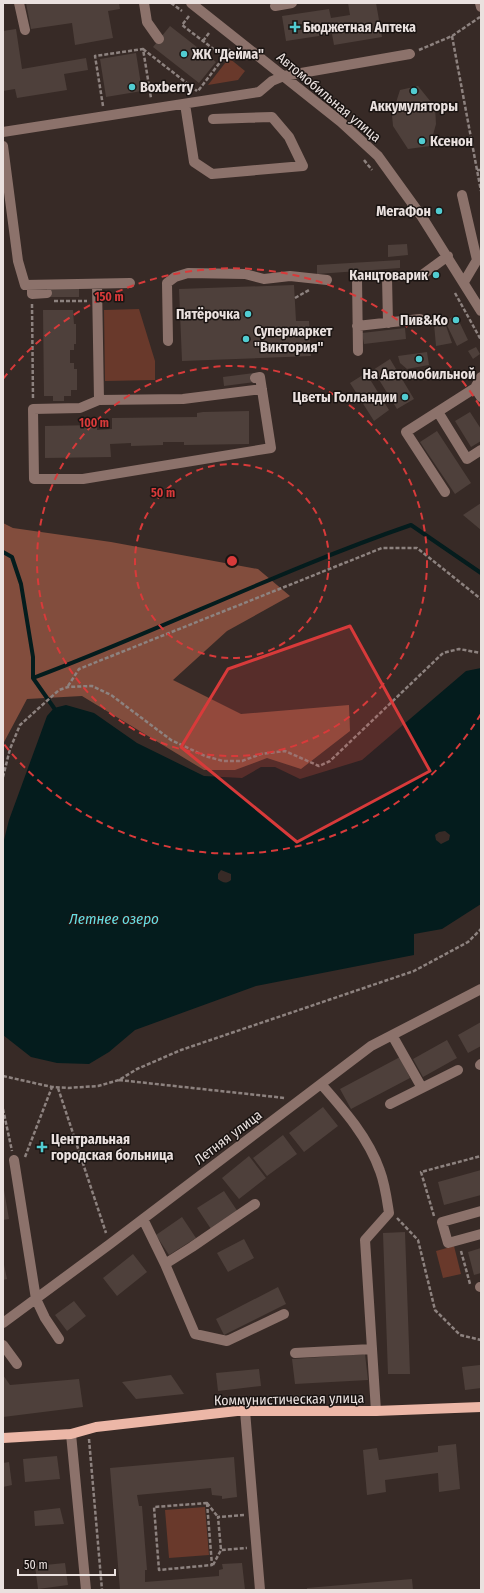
<svg xmlns="http://www.w3.org/2000/svg" width="484" height="1593" font-family="'Fira Sans Condensed',sans-serif">
	<style>
		.green { fill: #69392b }
		.forest { fill: #824d3d }
		.water { fill: #041c1d; fill-rule: evenodd }
		.lines { fill: none; stroke-linecap: round; stroke-linejoin: round }
		.stream { stroke: #041c1d; stroke-width: 4 }
		.building { fill: #4e403b }
		.path { stroke: #8d827f; stroke-width: 2.5; stroke-dasharray: 4 2; stroke-linecap: butt }
		.minor { stroke: #8c726b; stroke-width: 10 }
		.major { stroke: #ecb7a7; stroke-width: 10 }
		.marked { fill: #d83a3a; fill-opacity: 0.2; stroke: #d83a3a; stroke-width: 3; stroke-linejoin: round }
		.ring { fill: none; stroke: #d83a3a; stroke-width: 2; stroke-dasharray: 7 5 }
		.poi-dot { fill: #51ccd1; stroke: #1a1412; stroke-width: 1.5 }
		.labels { text-anchor: middle; stroke-width: 3; stroke-linejoin: round; paint-order: stroke }
		.poi-label { font-size: 14px; font-weight: bold; fill: #eae1df; stroke: #1a1412; text-anchor: start }
		.street-label { font-size: 14px; fill: #eae1df; stroke: #1a1412 }
		.water-label { font-size: 15px; font-style: italic; fill: #67dee3; stroke: #1a1412 }
		.centre { fill: #d83a3a; stroke: #1a1412; stroke-width: 2 }
		.ring-label { font-size: 12px; text-anchor: middle; font-weight: bold; fill: #d83a3a; stroke: #1a1412; stroke-width: 3; stroke-linejoin: round; paint-order: stroke }
	</style>
	<rect width="100%" height="100%" fill="#372a26"/>
	<path class="green" d="M229,58L245,71L238,80L208,85Z
		M139,309L155,361V380L105,381L104,310Z
		M454,1246L461,1274L443,1278L436,1251Z
		M205,1507L209,1555L169,1558L165,1510Z"/>
	<path class="forest" d="M3,523L13,528L111,542L258,569L290,596L227,631L173,680L241,714L349,705L350,731L301,769L267,758L235,770H204L82,696L27,699L3,744Z"/>
	<path class="water" d="M481,668V904L442,929L414,934V955L256,986L135,1030L109,1052L89,1064L57,1063L31,1057L3,1035V844L9,820L47,716L54,708L66,705L94,713L137,743L204,776L242,778L261,767H275L300,779L362,760L466,671ZM445,831L450,835L449,840L441,844L436,840L435,835L439,832ZM221,870L231,874V880C226,884 223,883 218,879V874Z"/>
	<g class="lines">
		<path class="stream" d="M3,552L12,557L21,584L33,657V678L54,708
			M33,678C161,630 283,569 411,525L481,573"/>
	</g>
	<path class="building" d="M26,3H119L120,9L108,11L113,38L75,45L72,23L31,29Z
		M348,3H376L382,37L334,45L332,34L286,41L282,16L329,9L331,18L350,15Z
		M170,26L216,62L199,83L153,47Z
		M16,29L22,69L86,58L88,70L64,74L67,90L17,98L15,89L3,91V31Z
		M136,53L142,91L106,97L100,59Z
		M418,86L435,107L436,124L430,146L408,149L393,126L392,115L400,90Z
		M407,244L408,255L388,257V245Z
		M400,260V268L317,274V265Z
		M294,285L296,321H309L311,356L182,361L179,289Z
		M47,289H79V297H47Z
		M43,310H73L74,324H76V344H74V350H70V363H74V369H77V390H71V396H64V401H53V396H44Z
		M456,315L468,340L457,346L445,321Z
		M445,323L452,343L436,346L434,324Z
		M405,328L406,339L364,344L362,333Z
		M476,347L480,354L473,359L468,351Z
		M427,352L429,365L407,369L400,363L398,356Z
		M390,359L414,399L397,409L373,370Z
		M254,373L255,382L224,386L223,377Z
		M366,373L389,410L374,421L350,383Z
		M249,411V444L184,445V442H163V445L131,446V443L110,444L111,457L45,458V426L97,425V430L112,429V418L197,417V413L203,412Z
		M470,412L481,429V441L471,447L455,421Z
		M437,431L471,483L455,494L420,442Z
		M481,503V530L463,515Z
		M481,1022V1046L468,1053L458,1035Z
		M447,1040L457,1058L423,1077L413,1059Z
		M400,1057L410,1078L351,1109L340,1089Z
		M323,1107L338,1126L304,1152L289,1133Z
		M283,1135L297,1154L267,1176L253,1158Z
		M249,1156L266,1178L239,1199L222,1178Z
		M481,1170V1195L444,1205L438,1182Z
		M3,1184L9,1219L3,1220Z
		M224,1191L238,1212L211,1229L197,1208Z
		M182,1217L196,1238L169,1255L156,1235Z
		M405,1232L410,1374H388L383,1233Z
		M244,1239L254,1258L228,1272L217,1253Z
		M481,1248V1273L474,1275L468,1252Z
		M133,1254L147,1272L117,1296L103,1278Z
		M3,1260L7,1279L3,1280Z
		M278,1287L286,1304L224,1335L216,1319Z
		M74,1301L86,1316L67,1331L55,1315Z
		M365,1354L368,1380L295,1384L292,1359Z
		M480,1365L481,1388L465,1390L462,1367Z
		M259,1369L261,1386L218,1391L216,1373Z
		M3,1375L10,1385L79,1379L83,1407L3,1417Z
		M171,1375L184,1394L136,1399L122,1382Z
		M456,1444L460,1489L439,1492L438,1473L385,1480L386,1492L367,1495L363,1450L377,1448L379,1460L438,1452V1446Z
		M57,1456L60,1479L25,1482L23,1459Z
		M234,1457L237,1497L222,1499V1496L212,1495L211,1488L137,1495L139,1506H142L147,1570H145V1582L219,1576V1570L223,1569L222,1564L242,1563L245,1590H120L110,1468Z
		M9,1462L12,1485L3,1487V1463Z
		M60,1508L64,1524L35,1526L34,1511Z
		M65,1563L68,1585L38,1589L35,1566Z
		M412,1579L413,1590H307V1588Z"/>
	<g class="lines">
		<path class="path" d="M171,3L182,11
			M189,16L182,25L224,57L198,91
			M452,36L477,170
			M203,41L209,33
			M143,49L197,91
			M419,50L452,36L480,17
			M224,57L230,49
			M103,106L95,56L143,49L151,98
			M364,160L372,170
			M481,170H477L481,191
			M455,293L481,340
			M295,298L309,290
			M54,301H87
			M32,304L33,399
			M68,686L79,669L382,548H417L481,599
			M3,777L10,749L20,725L59,690L68,687L92,686L111,695L171,740L205,756L223,761H242L261,754L285,751L319,766L330,761L443,653L459,649L481,653
			M3,1076L52,1087L68,1088L98,1086L119,1080L137,1069L181,1050L414,971L468,942L481,929
			M119,1080L285,1098
			M58,1088L106,1233
			M3,1109L12,1151
			M25,1157L52,1087
			M434,1216L421,1172L481,1156
			M397,1218L418,1240L435,1310L460,1335L481,1340
			M461,1251L470,1284
			M89,1439L102,1590
			M207,1503L212,1565L159,1570L154,1507Z
			M207,1503L218,1517
			M244,1515L218,1517L221,1550L247,1548
			M213,1565L221,1550"/>
		<path class="minor" d="M19,3L25,30
			M144,3L147,22L159,39
			M191,3L341,122L378,156L422,217L481,311
			M480,3L481,7
			M275,6L292,3
			M185,104L194,162L212,174L303,166L289,137L272,117L213,119
			M3,132L259,92L272,81L284,76L410,54
			M3,146L18,261L25,285L130,283
			M462,195L477,260L464,282
			M422,275L448,256
			M387,277L388,323
			M357,278L358,351
			M97,284L99,400
			M32,285V294L47,293
			M357,326L420,319
			M168,341L167,283L175,277L188,273L245,274L264,279L290,276L327,280
			M481,377L475,388L481,397
			M255,378L260,377L271,448L83,479H34L33,409L80,408L99,400L183,399L262,389
			M438,412L467,459L481,450
			M445,492L406,432L475,388
			M392,1035L422,1088L458,1070
			M480,1065L481,1064
			M321,1084C344,1110 368,1137 380,1171C385,1184 387,1200 389,1213L365,1240L376,1411
			M390,1104L422,1088
			M14,1160L36,1299L45,1318L59,1339
			M481,1211L442,1222L448,1243L481,1234
			M143,1219L165,1264L192,1247L255,1204
			M165,1264L195,1334L227,1341L284,1314
			M480,1287H481
			M3,1323L110,1244L371,1046L481,989
			M3,1345L17,1364
			M295,1353L372,1349
			M245,1411L260,1590
			M71,1434L86,1590"/>
		<path class="major" d="M3,1438L71,1434L96,1427L237,1411H376L481,1407"/>
	</g>
	<path class="marked" d="M350,626L430,771L297,842L181,747L228,669Z"/>
	<g class="ring">
		<circle cx="232" cy="561" r="97"/>
		<circle cx="232" cy="561" r="195"/>
		<path d="M481 714A292 292 0 0 1 3 743M3 379A292 292 0 0 1 481 408"/>
	</g>
	<g class="poi-dot">
		<path d="M293 21h4v4h4v4h-4v4h-4v-4h-4v-4h4z"/>
		<circle cx="184" cy="54" r="4"/>
		<circle cx="132" cy="87" r="4"/>
		<circle cx="414" cy="91" r="4"/>
		<circle cx="422" cy="141" r="4"/>
		<circle cx="439" cy="211" r="4"/>
		<circle cx="436" cy="275" r="4"/>
		<circle cx="248" cy="314" r="4"/>
		<circle cx="456" cy="320" r="4"/>
		<circle cx="246" cy="339" r="4"/>
		<circle cx="419" cy="359" r="4"/>
		<circle cx="405" cy="397" r="4"/>
		<path d="M40 1141h4v4h4v4h-4v4h-4v-4h-4v-4h4z"/>
	</g>
	<g class="labels">
		<g class="poi-label">
			<text x="303" y="32">Бюджетная Аптека</text>
			<text x="192" y="59">ЖК "Дейма"</text>
			<text x="140" y="92">Boxberry</text>
			<text x="414" y="111" text-anchor="middle">Аккумуляторы</text>
			<text x="430" y="146">Ксенон</text>
			<text x="431" y="216" text-anchor="end">МегаФон</text>
			<text x="428" y="280" text-anchor="end">Канцтоварик</text>
			<text x="240" y="319" text-anchor="end">Пятёрочка</text>
			<text x="448" y="325" text-anchor="end">Пив&amp;Ко</text>
			<text x="254" y="336">Супермаркет<tspan x="254" dy="16">"Виктория"</tspan></text>
			<text x="419" y="379" text-anchor="middle">На Автомобильной</text>
			<text x="397" y="402" text-anchor="end">Цветы Голландии</text>
			<text x="51" y="1144">Центральная<tspan x="51" dy="16">городская больница</tspan></text>
		</g>
		<g class="street-label">
			<text transform="translate(329 97) rotate(40)" y="5">Автомобильная улица</text>
			<text transform="translate(228 1137) rotate(-37)" y="5">Летняя улица</text>
			<text transform="translate(289 1399) rotate(-1)" y="5">Коммунистическая улица</text>
		</g>
		<g class="water-label">
			<text x="114" y="924">Летнее озеро</text>
		</g>
	</g>
	<circle cx="232" cy="561" r="6" class="centre"/>
	<g class="ring-label">
		<text x="109" y="301">150 m</text>
		<text x="94" y="427">100 m</text>
		<text x="163" y="497">50 m</text>
	</g>
	<rect width="484" height="1593" fill="none" stroke="#eae1df" stroke-width="8"/>
	<path d="M18 1569v6h97v-6" fill="none" stroke="#eae1df" stroke-width="2"/>
	<text x="24" y="1569" font-size="12" fill="#eae1df" stroke="#1a1412" stroke-width="3" paint-order="stroke">50 m</text>
</svg>
